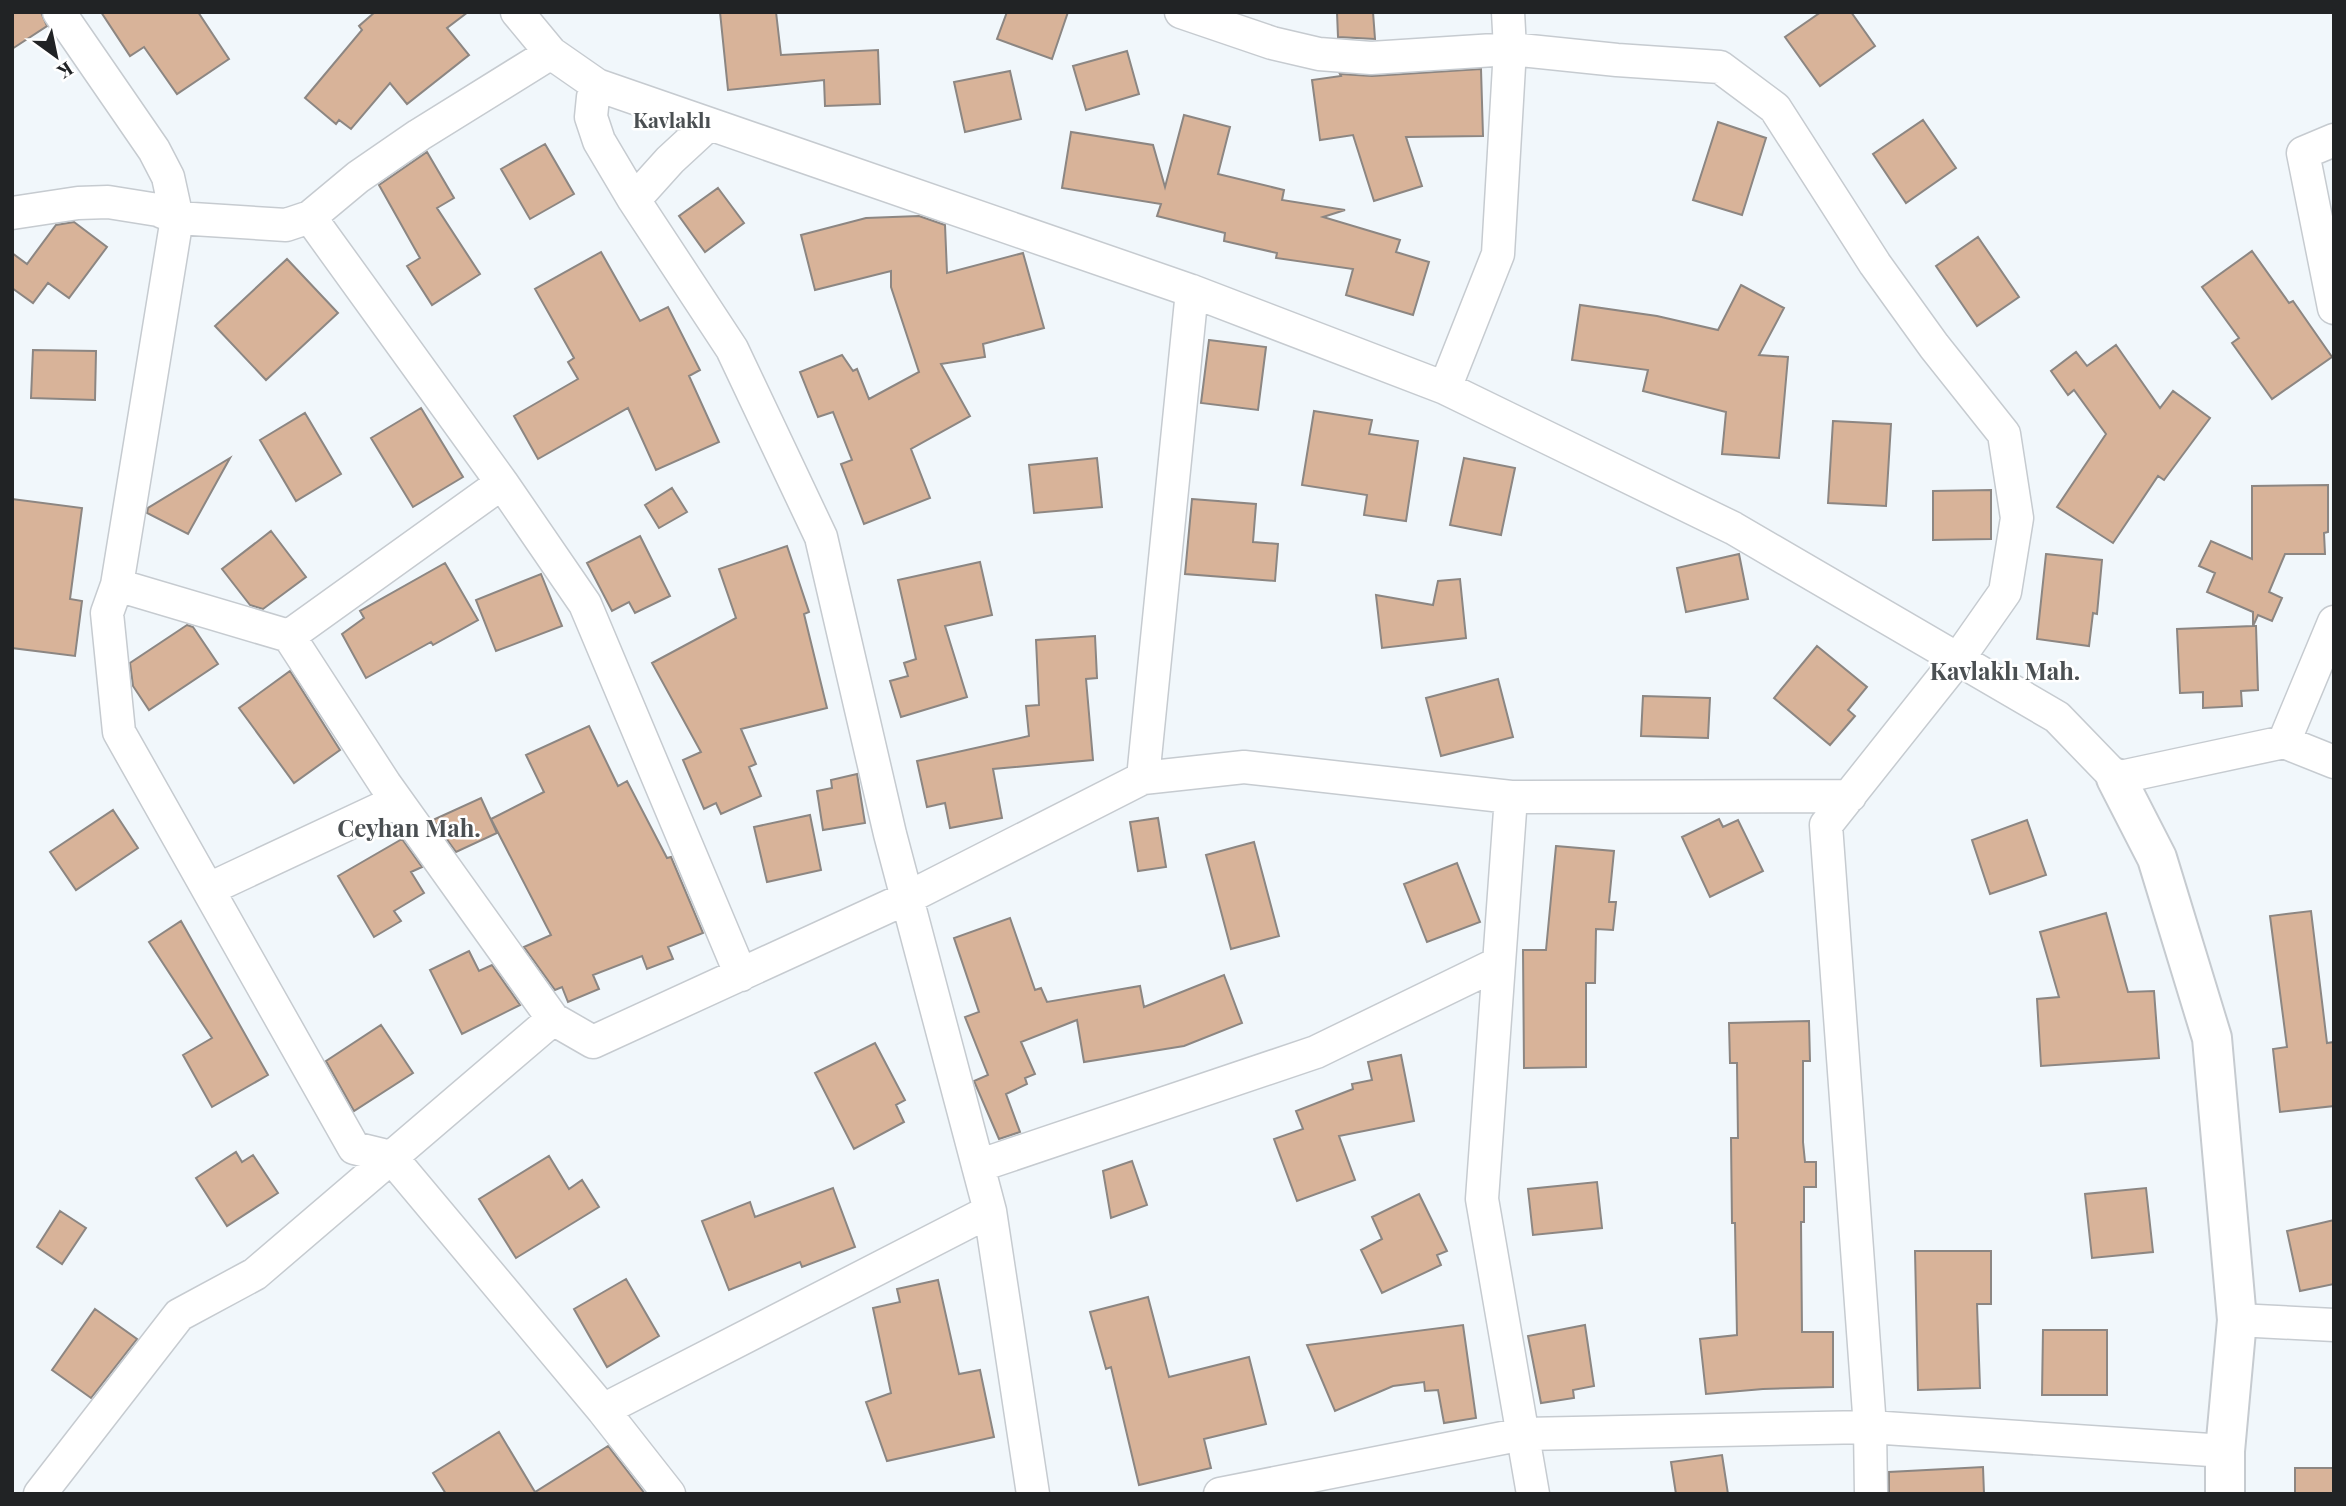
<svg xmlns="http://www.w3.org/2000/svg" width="2346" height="1506" font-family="'Playfair Display',serif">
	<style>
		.building { fill: #d8b399; stroke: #8c8682; stroke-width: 2 }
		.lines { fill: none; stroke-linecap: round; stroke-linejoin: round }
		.street-casing { stroke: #c6cbd0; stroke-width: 35 }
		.secondary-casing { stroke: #c6cbd0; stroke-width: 42 }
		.street { stroke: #fff; stroke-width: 32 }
		.secondary { stroke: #fff; stroke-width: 38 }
		.labels { text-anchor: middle; stroke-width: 5; stroke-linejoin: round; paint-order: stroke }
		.quarter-label { font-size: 21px; font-weight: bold; fill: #4a4f52; stroke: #fff }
		.district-label { font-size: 24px; font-weight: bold; fill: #4a4f52; stroke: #fff }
	</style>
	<rect width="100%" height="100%" fill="#f1f7fb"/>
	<path class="building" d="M12,12H41L47,26L12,49Z
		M101,12H198L229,59L177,94L144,47L130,56Z
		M375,12H468L447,28L469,55L407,104L390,83L351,129L339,120L336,124L305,98L362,30L359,26Z
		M720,12H776L781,55L878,50L880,104L825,106L824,80L728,90Z
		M1007,12H1068L1052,59L997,39Z
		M1337,12H1373L1375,39L1338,37Z
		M1821,12H1851L1875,46L1820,86L1785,37Z
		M1127,51L1139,94L1086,110L1073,66Z
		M1481,69L1483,136L1406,137L1422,186L1374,201L1353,135L1320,140L1312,80L1341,76L1340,74L1372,76Z
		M1010,71L1021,119L965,132L954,82Z
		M1184,115L1230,127L1218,174L1284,190L1282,200L1345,210L1323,217L1400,240L1396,252L1429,262L1413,315L1346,295L1353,269L1276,258L1277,253L1224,241L1225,233L1157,216L1161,204L1062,188L1071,132L1153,145L1165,187Z
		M1923,120L1956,168L1906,203L1873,154Z
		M1718,122L1766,138L1742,215L1693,200Z
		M545,144L574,194L530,219L501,169Z
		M427,152L454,198L437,208L480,274L432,305L407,266L420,258L379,185Z
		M718,188L744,223L705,252L679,216Z
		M919,216L945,225L947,273L1023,253L1044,328L983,344L985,357L941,364L970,416L911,449L930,498L864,524L841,464L852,460L833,412L818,417L800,372L842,355L853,371L857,369L869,399L919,372L891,287V271L815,290L801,235L866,218Z
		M74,222L107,247L69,298L48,283L33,303L12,288V253L27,264L56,225Z
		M1978,237L2019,297L1977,326L1936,266Z
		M2252,251L2289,303L2293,301L2332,357L2272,399L2232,343L2239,338L2202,287Z
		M601,252L640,321L668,307L700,370L689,376L719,442L656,470L628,408L538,459L514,416L578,379L568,362L574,358L535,289Z
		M287,259L338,313L266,380L215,326Z
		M1741,285L1784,308L1759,355L1788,357L1779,458L1722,454L1726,412L1643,391L1648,370L1572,360L1580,305L1657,316L1718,330Z
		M1209,340L1266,347L1258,410L1201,403Z
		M2116,345L2160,408L2173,391L2210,418L2164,480L2158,476L2113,543L2057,507L2106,434L2074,390L2068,395L2051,371L2076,352L2087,366Z
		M33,350L96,351L95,400L31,398Z
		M421,408L463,477L413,507L371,438Z
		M1314,411L1372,420L1369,434L1418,441L1406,521L1364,515L1367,495L1302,485Z
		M305,413L341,474L296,501L260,440Z
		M1833,421L1891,424L1886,506L1828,503Z
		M230,458L188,534L147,513L148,508Z
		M1097,458L1102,507L1034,513L1029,465Z
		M1464,458L1515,468L1501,535L1450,525Z
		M2328,485V532L2324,533L2325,554H2285L2269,592L2282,598L2272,621L2258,615L2253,626H2256L2258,690L2241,691L2242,706L2203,708V692L2180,693L2177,629L2253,626V612L2207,592L2215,573L2199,566L2211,541L2252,559V486Z
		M672,488L687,512L659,528L645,505Z
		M1991,490V539L1933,540V491Z
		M12,499L82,508L70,599L82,601L75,656L12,648Z
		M1192,499L1256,504L1253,542L1278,544L1275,581L1185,574Z
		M271,531L306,577L263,609L250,605L222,569Z
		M640,536L670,596L635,613L629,602L612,611L587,563Z
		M787,546L809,612L804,614L827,708L741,729L756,764L749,767L761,796L721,814L716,803L704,809L683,760L701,752L652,663L736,618L719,569Z
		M1739,554L1748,599L1686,612L1677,568Z
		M2046,554L2102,560L2097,614L2093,613L2089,646L2037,639Z
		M980,562L992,615L945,626L967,697L901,717L890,681L908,676L904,663L916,659L898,580Z
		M445,563L478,620L433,645L431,642L366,678L342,634L364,618L360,611Z
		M541,574L562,626L496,651L476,600Z
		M1460,579L1466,638L1382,648L1376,595L1433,605L1438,581Z
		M187,625L193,627L218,664L149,710L133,686L130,663Z
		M1095,636L1097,678L1086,679L1093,760L993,769L1002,818L950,828L945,803L927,807L917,761L1029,736L1026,706L1039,705L1036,640Z
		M1817,646L1867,687L1848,710L1855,716L1830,745L1774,698Z
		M290,671L340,750L294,783L239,708Z
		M1498,679L1513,737L1441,756L1426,698Z
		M1643,696L1710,698L1708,738L1641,736Z
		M589,726L618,786L627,781L667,858L671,857L703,933L668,947L673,959L647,969L642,956L593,975L599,989L568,1002L562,987L555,990L524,947L551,935L491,819L544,792L526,755Z
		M857,774L865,823L823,830L817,791L832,788L831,780Z
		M481,798L497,833L456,852L433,820Z
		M113,810L138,848L76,890L50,852Z
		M810,815L821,870L767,882L754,827Z
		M1158,818L1166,867L1138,871L1130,822Z
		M1719,819L1723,827L1738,820L1763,871L1710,897L1682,837Z
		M2027,820L2046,875L1990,894L1972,840Z
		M402,839L422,867L411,872L424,893L394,911L401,921L374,937L338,876Z
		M1254,842L1279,936L1231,949L1206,855Z
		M1556,846L1614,851L1609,902H1616L1613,930L1596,929L1595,983H1586V1067L1524,1068L1523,950H1546Z
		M1457,863L1480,922L1427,942L1404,884Z
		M2311,911L2327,1043L2334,1042V1106L2280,1112L2273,1049L2287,1047L2270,916Z
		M2106,913L2128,992L2154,991L2159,1058L2041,1066L2037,999L2059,997L2040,932Z
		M1010,918L1035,990L1041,988L1047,1002L1140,986L1144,1007L1224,975L1242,1023L1184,1046L1084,1062L1077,1020L1021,1042L1035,1074L1025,1078L1027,1084L1006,1094L1020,1132L999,1139L974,1081L988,1075L965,1017L979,1012L954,938Z
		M181,921L268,1075L212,1107L183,1055L212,1038L149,942Z
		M469,951L479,971L492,965L520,1005L462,1034L430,970Z
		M1809,1021L1810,1061H1803V1142L1805,1162H1816V1187H1804V1222H1801L1802,1332H1833V1387L1763,1389L1706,1394L1700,1339L1737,1335L1735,1223H1732L1731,1138H1738L1737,1063H1730L1729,1023Z
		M381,1025L413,1073L354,1111L326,1061Z
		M875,1043L905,1100L896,1105L904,1122L854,1149L815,1073Z
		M1401,1055L1414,1121L1339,1136L1355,1180L1297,1201L1274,1139L1303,1129L1296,1111L1353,1089L1352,1084L1372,1080L1368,1062Z
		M236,1152L242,1162L253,1155L278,1193L227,1226L196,1178Z
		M549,1156L569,1189L582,1180L599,1207L516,1258L479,1199Z
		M1132,1161L1147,1205L1111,1218L1103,1171Z
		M1597,1182L1602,1228L1533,1235L1528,1189Z
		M833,1188L855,1247L802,1267L800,1262L729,1290L702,1221L750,1202L755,1217Z
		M2146,1188L2153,1252L2092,1258L2085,1194Z
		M1419,1194L1447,1251L1437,1255L1441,1265L1382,1293L1361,1250L1382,1239L1372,1217Z
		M60,1211L86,1228L62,1264L37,1247Z
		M2334,1220V1284L2300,1291L2287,1231Z
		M1915,1251H1991V1304H1977L1980,1388L1918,1390Z
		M626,1279L659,1336L607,1367L574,1309Z
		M938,1280L959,1374L980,1370L994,1437L887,1461L866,1402L891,1393L873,1308L900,1302L897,1289Z
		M1148,1297L1169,1377L1249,1357L1266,1424L1204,1439L1211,1468L1139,1485L1111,1367L1106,1369L1090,1312Z
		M95,1309L137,1339L91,1398L52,1370Z
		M1463,1325L1476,1418L1444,1423L1438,1390L1425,1391L1424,1382L1393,1386L1335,1411L1307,1345Z
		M1585,1325L1594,1386L1573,1390L1574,1398L1541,1403L1528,1336Z
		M2043,1330H2107V1395H2042Z
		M499,1432L535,1492L608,1446L645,1494H446L433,1473Z
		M1722,1455L1728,1494H1676L1671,1462Z
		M1983,1467L1984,1494H1889V1472Z
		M2295,1468H2334V1494H2295Z"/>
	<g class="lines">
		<defs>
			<path id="street" d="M59,12L154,150L168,177L177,218L117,585L107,613L119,732L354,1148L391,1157L603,1410L669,1494
				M517,12L551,53L597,85L1192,291L1445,388L1733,528L2057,717L2116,778L2284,742L2334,762
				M1181,12L1272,43L1319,54L1371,58L1510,49L1617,60L1720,67L1775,108L1875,264L1934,346L2004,434L2017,518L2005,592L1958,659L1826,825L1870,1427L1871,1494
				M597,85L593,97L591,117L599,141L634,200L732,349L821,537L890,834L990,1211L1033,1494
				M2334,140L2303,153L2334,308
				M634,200L670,160L709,124
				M12,213L78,203L108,202L158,210L177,218L286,225L310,217L358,177L419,135L551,53
				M1445,388L1498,254L1510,49L1508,12
				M502,483L585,604L741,975
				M117,585L289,636L385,784L553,1019L593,1042L907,898L1143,778L1244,767L1511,797L1850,796
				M289,636L502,483L310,217
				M2284,742L2334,622
				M1143,778L1192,291
				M1511,797L1482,1199L1533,1494
				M209,889L397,801
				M978,1166L1316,1052L1499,963
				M2237,1320L2334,1325
				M603,1410L990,1211
				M40,1494L179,1315L255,1274L553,1019
				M1220,1494L1523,1434L1870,1427L2225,1451"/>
			<path id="secondary" d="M2116,778L2157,858L2212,1038L2237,1320L2225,1451V1494"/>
		</defs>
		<use href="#street" class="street-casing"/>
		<use href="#secondary" class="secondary-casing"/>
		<use href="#street" class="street"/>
		<use href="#secondary" class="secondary"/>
	</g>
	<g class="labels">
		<g class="quarter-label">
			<text x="672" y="128">Kavlaklı</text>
		</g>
		<g class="district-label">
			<text x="2005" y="680">Kavlaklı Mah.</text>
			<text x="409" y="837">Ceyhan Mah.</text>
		</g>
	</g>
	<rect width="2346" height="1506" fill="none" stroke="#212325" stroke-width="28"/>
	<g transform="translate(56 56) rotate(147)" stroke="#ffffff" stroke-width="5" paint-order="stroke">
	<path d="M0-5L12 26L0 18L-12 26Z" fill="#212325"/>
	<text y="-10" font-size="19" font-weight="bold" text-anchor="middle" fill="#212325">K</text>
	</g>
</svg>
